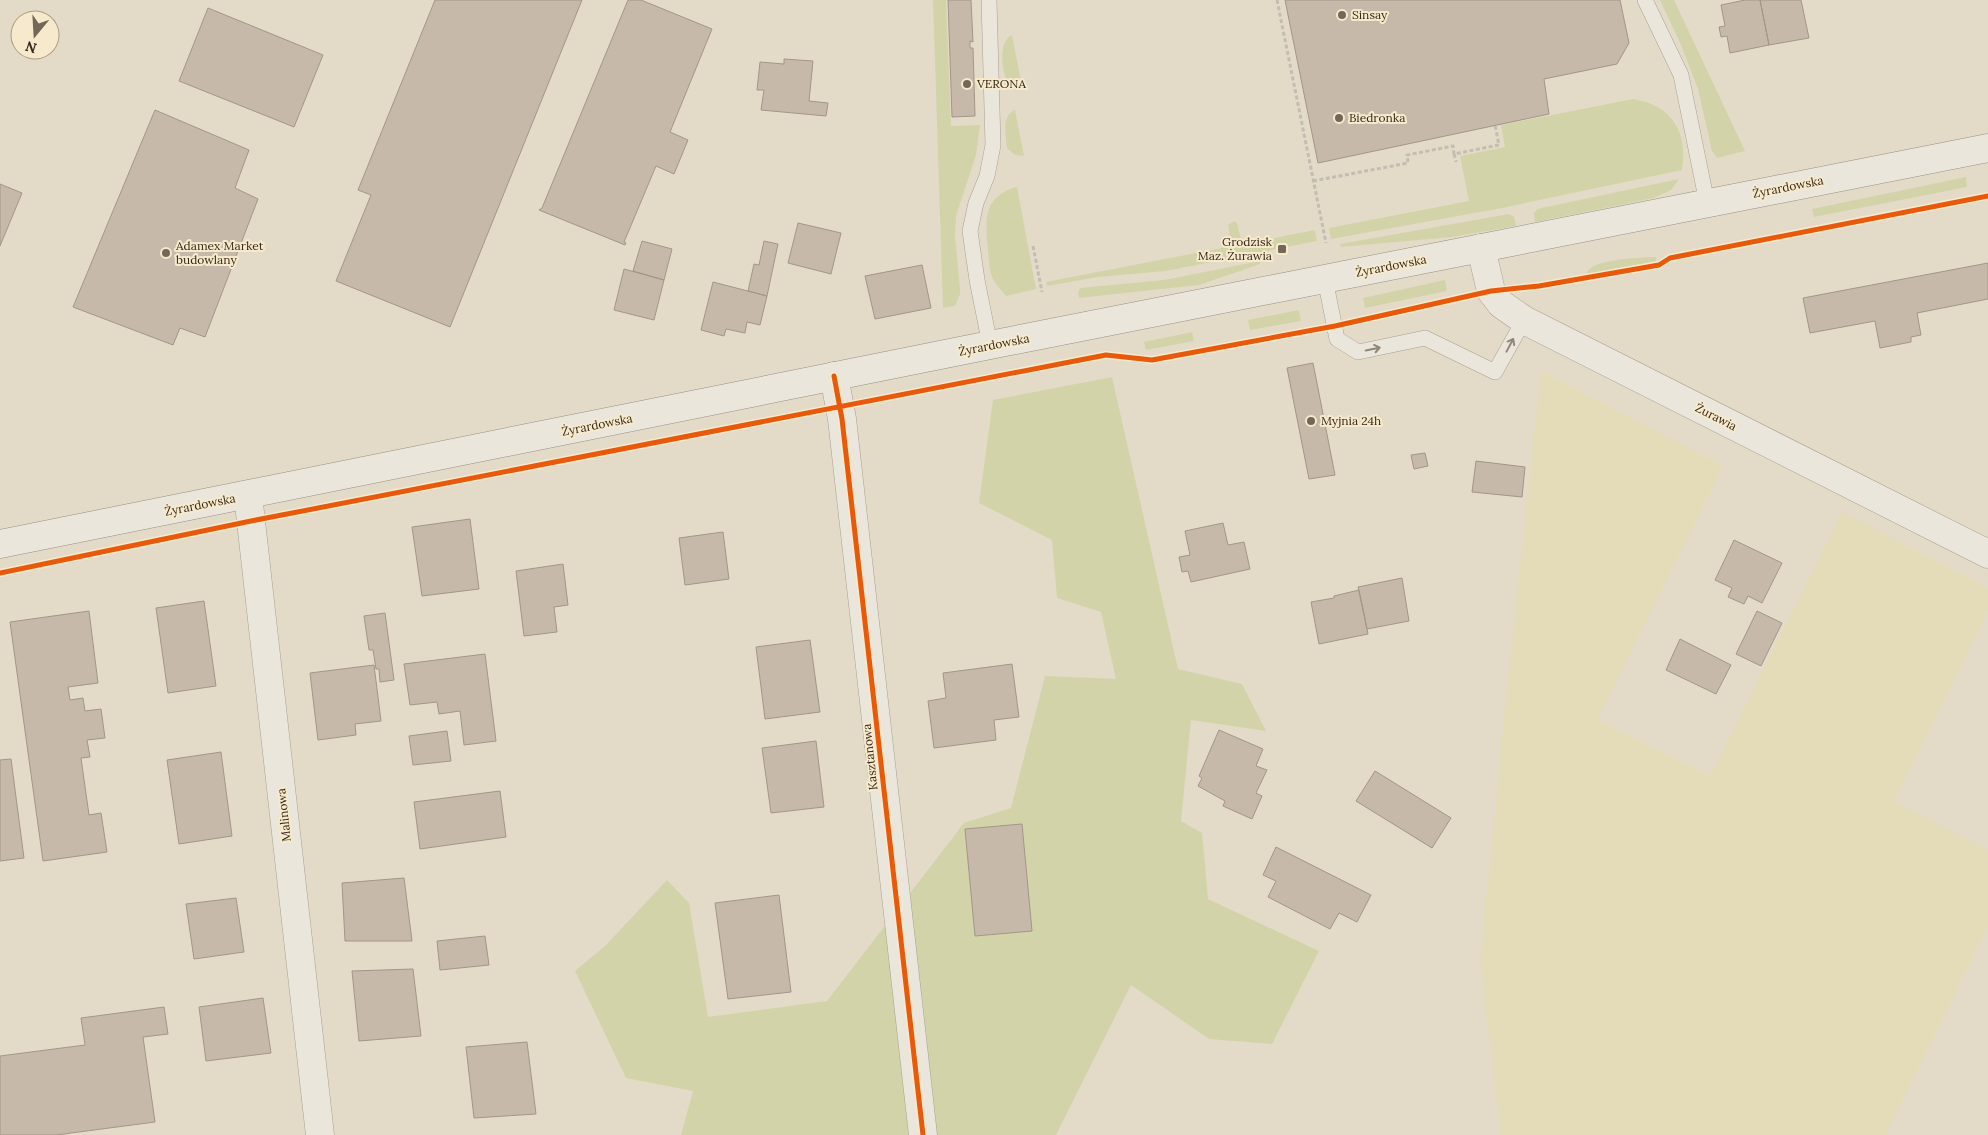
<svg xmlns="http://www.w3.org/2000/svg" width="1988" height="1135" font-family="Lora,serif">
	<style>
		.farmland { fill: #e4dcb8 }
		.green { fill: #d3d3a9 }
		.building { fill: #c7b9a9; stroke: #a39688 }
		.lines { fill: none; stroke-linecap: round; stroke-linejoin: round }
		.lane-casing { stroke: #a8a092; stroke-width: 16 }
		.street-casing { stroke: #a8a092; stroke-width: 29 }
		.secondary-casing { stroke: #978f82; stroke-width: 29 }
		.path { stroke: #c3bdb2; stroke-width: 3; stroke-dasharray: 4 2.5; stroke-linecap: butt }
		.lane { stroke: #ebe6db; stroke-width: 15 }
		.street { stroke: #ebe6db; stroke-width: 28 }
		.secondary { stroke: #ebe6db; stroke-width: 28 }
		.cycleway-casing { stroke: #f7eacc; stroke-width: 8 }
		.cycleway { stroke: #e8590c; stroke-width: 5 }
		.oneway { stroke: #90877b }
		.poi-dot { fill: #736758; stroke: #f7eacc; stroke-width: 2 }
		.labels { text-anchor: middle; stroke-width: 4; stroke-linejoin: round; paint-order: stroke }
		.poi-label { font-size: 12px; fill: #36281b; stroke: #f7eacc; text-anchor: start }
		.street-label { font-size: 12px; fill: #36281b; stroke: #f7eacc }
	</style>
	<rect width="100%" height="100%" fill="#e3dbc8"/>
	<path class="farmland" d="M1541,371L1723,466L1597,720L1710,776L1842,512L1988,588V611L1894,802L1988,850V927L1885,1135H1501L1480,961L1511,647Z"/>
	<path class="green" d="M933,0H946L951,126L980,125L976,155L956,216L955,237L960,288V294L955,306L943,308Z
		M1660,0H1674L1745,151L1717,158L1712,151L1698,89L1681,45Z
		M1012,35L1021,81H1013L1006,78C1001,66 999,41 1012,35Z
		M1633,99C1672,105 1688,132 1682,170L1502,208L1331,239L1329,228L1469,201L1460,156L1505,147L1501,125Z
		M1015,110L1024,156L1015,155L1007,148C1006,136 1001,116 1015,110Z
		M1966,177L1967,187L1814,217L1812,209Z
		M1679,179L1671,190L1654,198L1535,222L1534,213L1537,209Z
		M1017,187L1036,289L1006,296C1002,291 997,286 994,281C989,272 989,260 988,250C985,220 983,196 1017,187Z
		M1509,214L1514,217L1516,226L1452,237L1341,247L1340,244Z
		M1234,221L1237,223L1242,244L1315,230L1317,241L1166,271L1098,277L1047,286L1046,282L1232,246L1228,225Z
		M1652,257H1656V261L1586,275C1588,259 1638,258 1652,257Z
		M1260,261V264L1199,285L1079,298L1078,293L1080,288L1164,280Z
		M1445,280L1447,291L1365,308L1363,298Z
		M1299,310L1301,321L1250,330L1248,320Z
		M1192,332L1194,341L1146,350L1144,342Z
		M1112,377L1178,669L1242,684L1266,731L1191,720L1181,821L1202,833L1208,899L1319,951L1272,1044L1209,1039L1131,985L1056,1135H681L693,1091L626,1078L575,971L606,945L667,880L689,903L708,1017L827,1001L964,823L1011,808L1045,676L1116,679L1101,612L1057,598L1052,540L979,503L993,400Z"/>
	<path class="building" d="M435,0H582L450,327L336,281L371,195L358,190Z
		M628,0H641L712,29L670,132L688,140L674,174L656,166L624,242L626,243L625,245L539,210L542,208Z
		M948,0H971L973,42L970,41V48H973L975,116L952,117Z
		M1285,0H1620L1629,43L1617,64L1544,79L1549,114L1318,163Z
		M1745,0H1760L1769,45L1730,53L1727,36L1721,37L1719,27L1725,26L1721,5Z
		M1760,0H1801L1809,38L1769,45Z
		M208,8L323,55L294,127L179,81Z
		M784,59L813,61L809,101L828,103L826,116L761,110L764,90H757L760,62L784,64Z
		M155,110L249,150L235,188L258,199L205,337L180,328L173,345L73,307Z
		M0,184L22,193L0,246Z
		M798,223L841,233L831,274L788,263Z
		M642,241L672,249L664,280L633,271Z
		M764,241L778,244L767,296L748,291L754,264L759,265Z
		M1988,263V299L1917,313L1921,335L1911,337V342L1880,348L1875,321L1810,333L1803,298Z
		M922,265L931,308L875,319L865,276Z
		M624,269L664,280L654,320L614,310Z
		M713,282L767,296L760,325L747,322L745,333L726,329L724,336L701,330Z
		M1313,363L1335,475L1309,479L1287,368Z
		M1425,453L1428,466L1414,469L1411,455Z
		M1476,461L1525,467L1522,497L1472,492Z
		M470,519L479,589L422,596L412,527Z
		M1223,523L1228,545L1244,542L1250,569L1191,582L1188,571L1182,572L1179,557L1190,555L1185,531Z
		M723,532L729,579L685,585L679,538Z
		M1734,540L1782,563L1762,603L1748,596L1744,604L1728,597L1732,588L1715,580Z
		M563,564L568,605L554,607L557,632L524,636L516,571Z
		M1402,578L1409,621L1367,629L1358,587Z
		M1359,590L1368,634L1319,644L1311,602L1334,598V596Z
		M204,601L216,686L168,693L156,608Z
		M89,611L98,683L68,687L70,700L83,698L85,711L101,709L105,738L87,740L90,757L81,758L89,815L101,813L107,852L43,861L10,622Z
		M1757,611L1782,623L1761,666L1736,654Z
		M385,613L394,680L380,682L379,669H376L373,650H369L364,616Z
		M1680,639L1731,665L1716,694L1666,670Z
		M810,640L820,712L765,719L756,647Z
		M485,654L496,741L464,745L460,711L439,714L437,702L410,705L404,664Z
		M1012,664L1019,717L994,720L996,740L934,748L928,701L946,698L943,673Z
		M374,665L381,721L355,724L356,735L318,740L310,673Z
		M1219,730L1263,749L1256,766L1267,770L1256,793L1262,796L1252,819L1223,806L1225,801L1198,786L1202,778L1199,776Z
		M447,731L451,761L413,765L409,736Z
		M816,741L824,807L771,813L762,748Z
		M221,752L232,836L179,844L167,760Z
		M11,759L24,858L0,861V760Z
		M1375,771L1451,818L1432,848L1356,801Z
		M500,791L506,837L420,849L414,802Z
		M1022,824L1032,931L975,936L965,829Z
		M1276,847L1371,895L1357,922L1339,913L1330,929L1268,897L1276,881L1263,875Z
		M404,878L412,941H345L342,883Z
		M779,895L791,992L728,999L715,903Z
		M236,898L244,952L194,959L186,904Z
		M485,936L489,965L440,970L437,941Z
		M413,969L421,1036L359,1041L352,971Z
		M263,998L271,1053L206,1061L199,1007Z
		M164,1007L168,1034L143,1037L155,1122L56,1135H0V1056L85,1045L81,1018Z
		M527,1042L536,1114L474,1118L466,1047Z"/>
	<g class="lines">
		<defs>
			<path id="lane" d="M989,0L993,145L987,176L976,203L970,231L977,280L990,345
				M1645,0L1681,75L1707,203
				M1325,279L1337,339L1358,352L1425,338L1495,372L1524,320"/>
			<path id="street" d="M1481,248L1491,291L1501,304L1524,320L1988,554
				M834,376L842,419L923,1135
				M248,495L320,1135"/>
			<path id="secondary" d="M0,544L990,345L1988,148"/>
		</defs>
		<use href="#lane" class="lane-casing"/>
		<use href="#street" class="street-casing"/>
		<use href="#secondary" class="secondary-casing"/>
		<path class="path" d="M1277,0L1326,243
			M1454,154L1456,162
			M1313,181L1408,163L1407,155L1453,146L1454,154L1499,145L1495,125
			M1033,246L1042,292"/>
		<use href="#lane" class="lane"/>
		<use href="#street" class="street"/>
		<use href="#secondary" class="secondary"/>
		<defs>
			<path id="cycleway" d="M834,376L842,419L923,1135
				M0,573L251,521L1080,360L1106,355L1152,360L1335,326L1491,291L1539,286L1659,265L1670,258L1988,196"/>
		</defs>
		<use href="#cycleway" class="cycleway-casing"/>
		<use href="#cycleway" class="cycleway"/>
	</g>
	<defs><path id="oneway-shaft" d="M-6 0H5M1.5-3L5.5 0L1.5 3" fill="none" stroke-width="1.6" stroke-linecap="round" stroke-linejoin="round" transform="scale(1.25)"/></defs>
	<g class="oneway">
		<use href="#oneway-shaft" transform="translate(1510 345) rotate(-62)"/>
		<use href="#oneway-shaft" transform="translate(1373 349) rotate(-12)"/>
	</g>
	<g class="poi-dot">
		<circle cx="1342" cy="15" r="5"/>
		<circle cx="967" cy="84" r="5"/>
		<circle cx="1339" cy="118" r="5"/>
		<rect x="1277" y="244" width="10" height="10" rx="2.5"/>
		<circle cx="166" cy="253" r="5"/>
		<circle cx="1311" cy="421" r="5"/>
	</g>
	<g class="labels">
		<g class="poi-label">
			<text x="1352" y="19">Sinsay</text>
			<text x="977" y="88">VERONA</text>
			<text x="1349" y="122">Biedronka</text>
			<text x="1272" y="246" text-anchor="end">Grodzisk<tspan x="1272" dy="14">Maz. Żurawia</tspan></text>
			<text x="176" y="250">Adamex Market<tspan x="176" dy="14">budowlany</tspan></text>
			<text x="1321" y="425">Myjnia 24h</text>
		</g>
		<g class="street-label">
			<text transform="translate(1788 187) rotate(-11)" y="4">Żyrardowska</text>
			<text transform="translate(1391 266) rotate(-11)" y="4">Żyrardowska</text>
			<text transform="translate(994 345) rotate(-11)" y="4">Żyrardowska</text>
			<text transform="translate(1716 417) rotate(27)" y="4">Żurawia</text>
			<text transform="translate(597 425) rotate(-11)" y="4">Żyrardowska</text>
			<text transform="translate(200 505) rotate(-11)" y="4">Żyrardowska</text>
			<text transform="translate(870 757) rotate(-96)" y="4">Kasztanowa</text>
			<text transform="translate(284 815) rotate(-96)" y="4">Malinowa</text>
		</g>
	</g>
	<g transform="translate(35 35) rotate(198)"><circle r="24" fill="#f7eacc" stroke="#aa9c85"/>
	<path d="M0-4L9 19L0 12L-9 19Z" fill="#736758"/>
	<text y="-8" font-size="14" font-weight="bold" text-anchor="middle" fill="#36281b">N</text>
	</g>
</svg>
